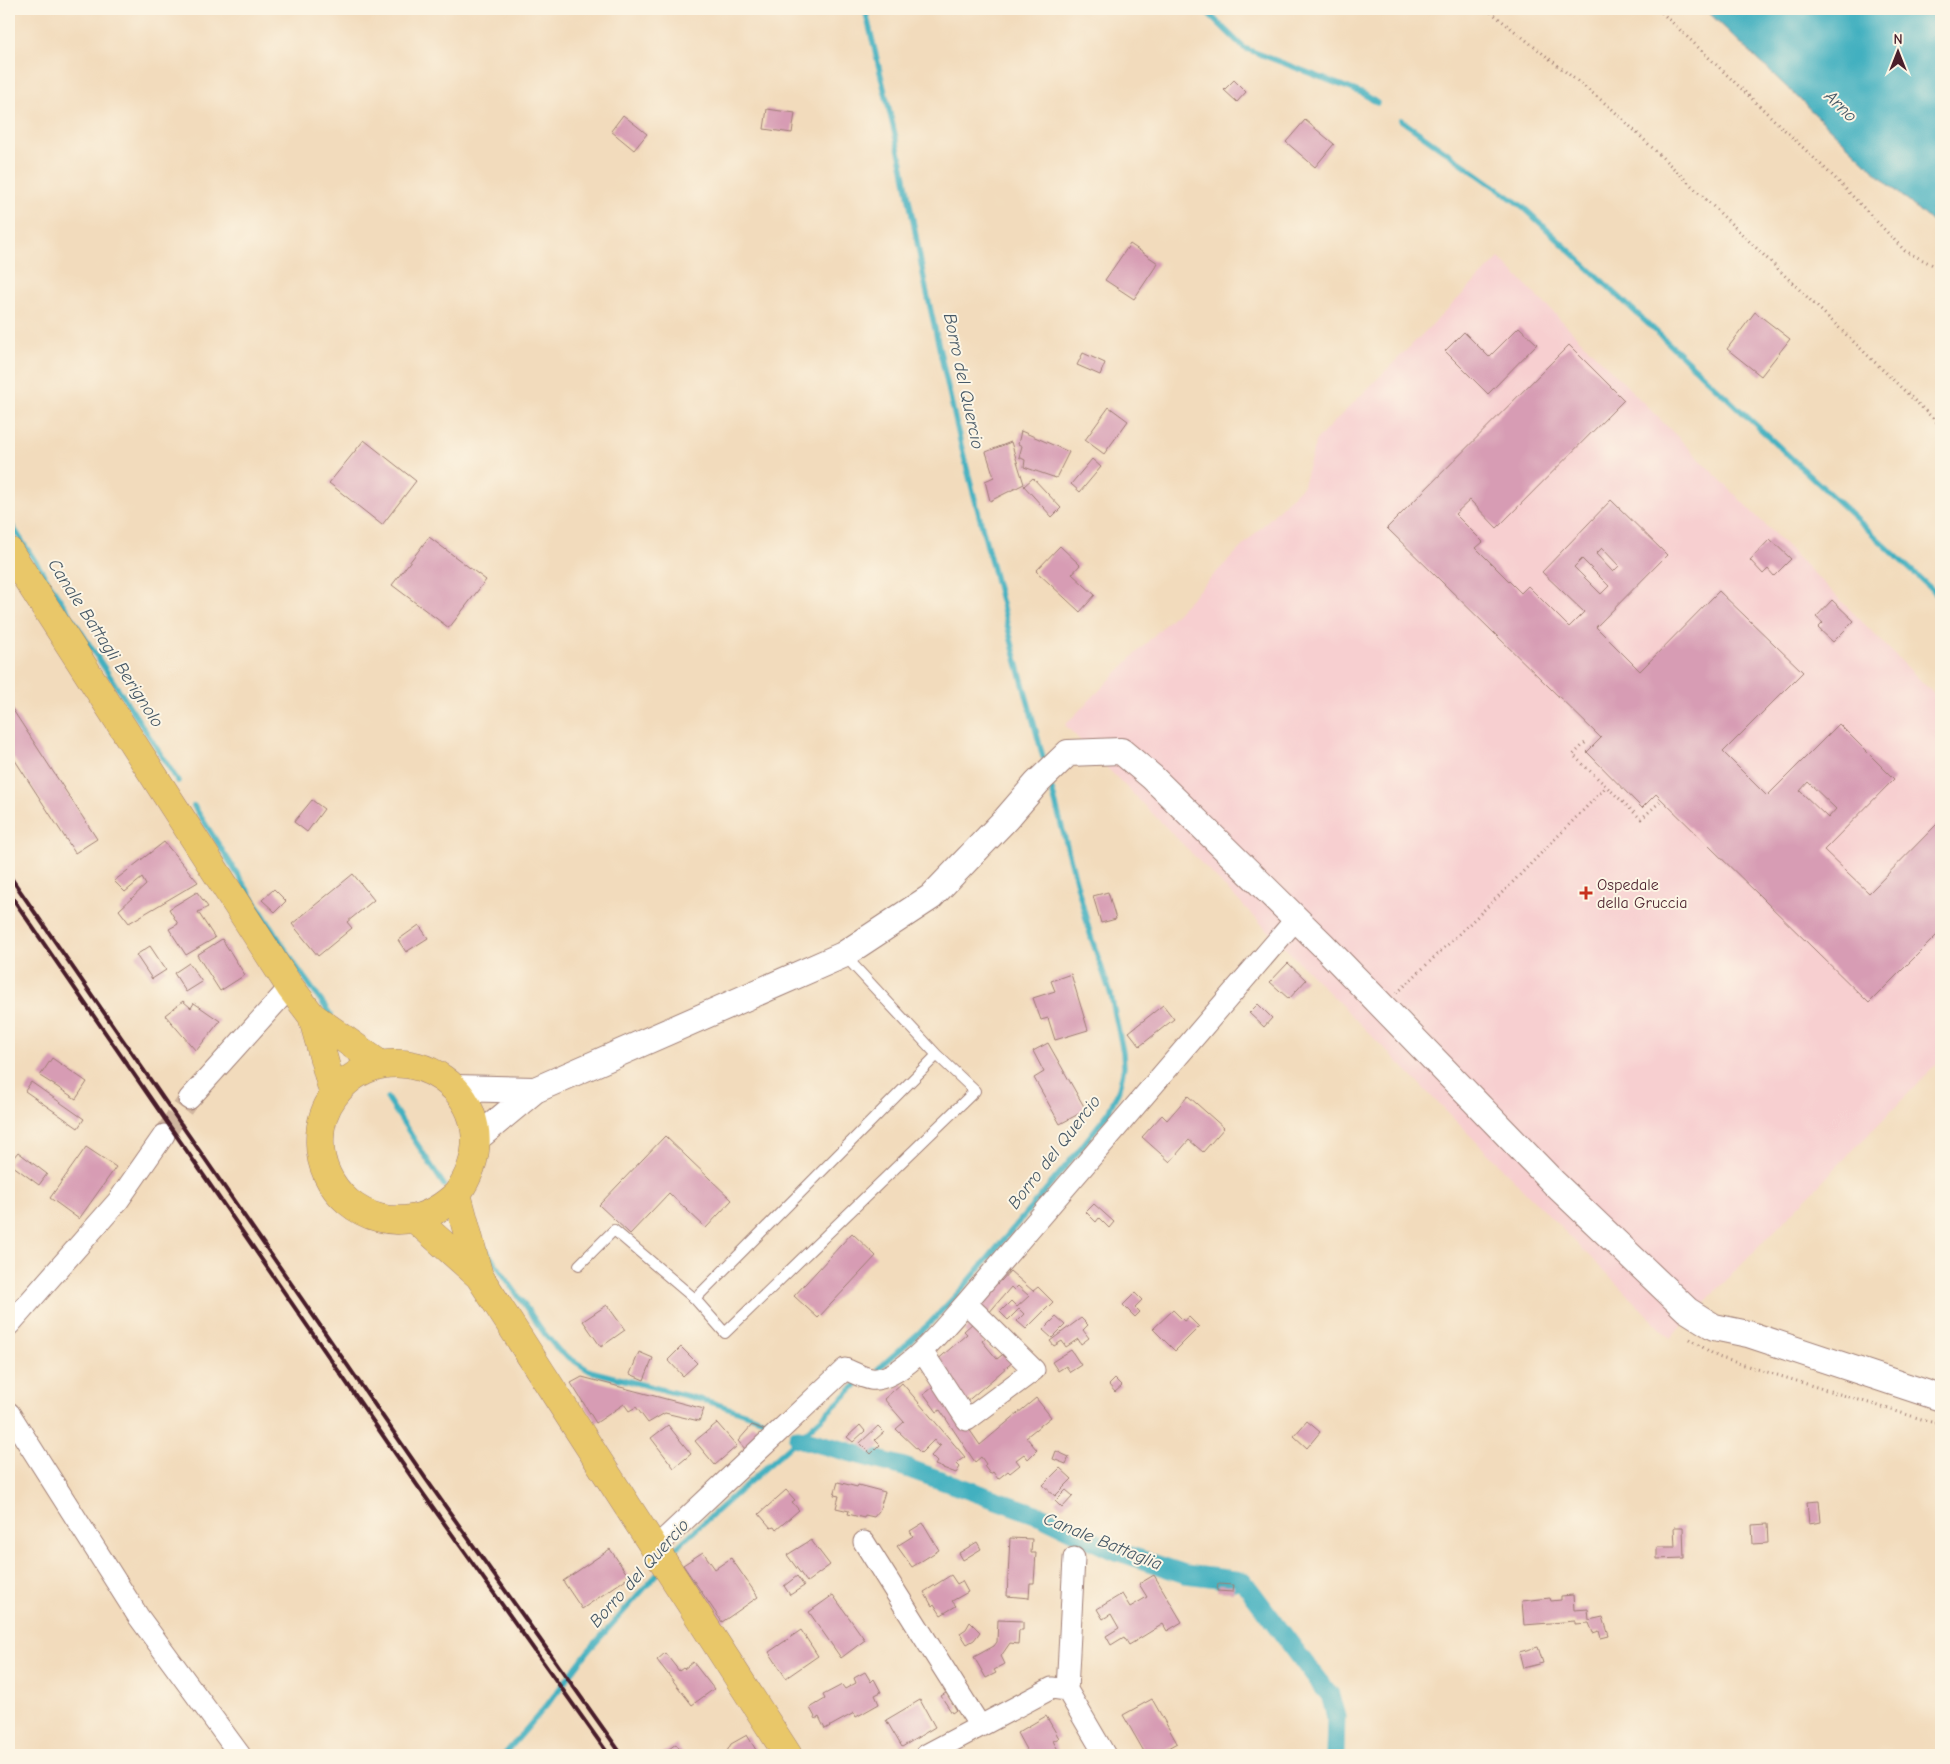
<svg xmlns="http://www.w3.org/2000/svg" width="1950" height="1764" font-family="'Comic Neue',sans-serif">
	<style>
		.built { fill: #f7cfd0 }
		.water { fill: #43b0c0; stroke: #466876 }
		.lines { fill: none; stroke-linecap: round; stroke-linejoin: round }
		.stream { stroke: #43b0c0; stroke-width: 5.5 }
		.canal { stroke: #43b0c0; stroke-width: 19 }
		.building { fill: #d79cb4; fill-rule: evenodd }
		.minor-tunnel { stroke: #d0b59f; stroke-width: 21; stroke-dasharray: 21 11; stroke-linecap: butt }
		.service-casing { stroke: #9e7d74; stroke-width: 12 }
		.minor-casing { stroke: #9e7d74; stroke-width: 23 }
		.tertiary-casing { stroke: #9e7d74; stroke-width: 28 }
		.primary-casing { stroke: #9e7d74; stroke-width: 29 }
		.path { stroke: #9e7d74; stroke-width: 3; stroke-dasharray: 1 4; stroke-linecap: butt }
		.service { stroke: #fff; stroke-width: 10 }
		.minor { stroke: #fff; stroke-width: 21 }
		.tertiary { stroke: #fff; stroke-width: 26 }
		.primary { stroke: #e9c769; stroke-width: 28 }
		.rail { stroke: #4a1f2b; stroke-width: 4 }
		.poi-dot { fill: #c8321e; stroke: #fcf5e5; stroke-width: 2 }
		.labels { text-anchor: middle; stroke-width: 4; stroke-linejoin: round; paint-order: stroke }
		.poi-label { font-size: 16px; fill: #4a1f2b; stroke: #fcf5e5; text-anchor: start }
		.water-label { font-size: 18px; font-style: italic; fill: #475967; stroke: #fcf5e5 }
	</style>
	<rect width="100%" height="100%" fill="#fcf5e5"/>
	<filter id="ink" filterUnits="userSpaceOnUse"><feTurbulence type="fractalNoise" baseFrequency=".02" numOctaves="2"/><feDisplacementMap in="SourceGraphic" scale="10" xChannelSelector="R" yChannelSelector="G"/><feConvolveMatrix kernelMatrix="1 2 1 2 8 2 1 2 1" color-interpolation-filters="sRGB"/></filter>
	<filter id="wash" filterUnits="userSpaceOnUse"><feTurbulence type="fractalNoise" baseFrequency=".0096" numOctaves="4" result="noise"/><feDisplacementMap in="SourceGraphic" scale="20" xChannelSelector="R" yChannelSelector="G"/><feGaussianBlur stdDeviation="1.12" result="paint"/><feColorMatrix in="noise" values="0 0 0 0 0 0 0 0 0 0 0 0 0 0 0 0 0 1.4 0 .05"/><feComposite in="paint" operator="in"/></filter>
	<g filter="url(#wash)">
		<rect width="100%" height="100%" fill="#f2dbbc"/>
		<path class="built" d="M1499,258L1941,701V1060L1670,1338L1065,725L1303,485L1316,440Z"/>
		<path class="water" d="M1705,9H1941V230L1886,182Z"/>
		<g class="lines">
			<path class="stream" d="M865,9L903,168L926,289L961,445L1013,647L1043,757
				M1204,9L1244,48L1364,94L1377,103
				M1401,120L1522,206L1941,598
				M9,521L178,781
				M194,806L294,963L331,1015
				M387,1098L444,1185
				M482,1244L544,1333L560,1352L590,1371L714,1403L767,1421L776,1427
				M879,1368L930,1323L963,1288L1075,1155L1108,1113L1119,1089L1124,1067L1123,1052L1111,995L1091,937L1052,790
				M670,1557L676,1548C735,1492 799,1442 856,1385
				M504,1755L547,1705L589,1650L661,1570"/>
			<path class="canal" d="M798,1438L904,1467L1041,1516L1110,1549L1185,1574L1243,1581L1319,1682L1330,1695L1336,1717L1335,1755"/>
		</g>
		<g id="blocks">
			<path class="building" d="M1234,80L1246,92L1237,102L1224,90Z
				M767,109L795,113L792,133L764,129Z
				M623,115L647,134L634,150L611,131Z
				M1305,120L1334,144L1315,167L1286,142Z
				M1130,244L1158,263L1134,299L1105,280Z
				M1755,312L1790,339L1761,376L1727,349Z
				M1519,327L1537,344L1488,394L1445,351L1464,332L1489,357Z
				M1569,345L1624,400L1497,528L1470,500L1455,514L1483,542L1476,548L1521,593L1528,586L1569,627L1584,612L1542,572L1611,500L1667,555L1596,627L1640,671L1719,591L1803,672L1723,752L1767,796L1839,724L1894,779L1824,850L1869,893L1938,823L1941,826V931L1869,1003L1656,794L1642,808L1587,752L1601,738L1387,528ZM1602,548L1619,566L1613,572L1596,554ZM1582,559L1609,586L1601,594L1574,567ZM1808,782L1836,809L1828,818L1800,791Z
				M1083,353L1105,363L1100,375L1077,365Z
				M1109,407L1128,421L1104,454L1085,440Z
				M1021,431L1069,452L1056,478L1024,467L1025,460L1019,457L1022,446L1018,444Z
				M364,440L416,481L382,525L329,483Z
				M1011,442L1024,484L990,501L985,481L994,477L986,452Z
				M1092,459L1101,467L1080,492L1071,484Z
				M1033,478L1061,508L1052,517L1024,486Z
				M429,537L486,580L449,628L392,585Z
				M1770,539L1791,559L1774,576L1768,569L1763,574L1750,560Z
				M1060,546L1080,565L1072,574L1095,595L1080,612L1036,571Z
				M1832,600L1854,621L1833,642L1818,628L1823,623L1816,617Z
				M9,704L97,839L75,853L9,751Z
				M312,800L324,809L307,832L294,822Z
				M164,842L198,882L129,923L119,910L146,885L142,878L125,892L114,881Z
				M353,874L374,900L347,922L352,928L318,956L292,924Z
				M274,889L286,901L275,912L262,900Z
				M197,892L208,907L198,912L215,938L186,955L169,929L178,924L169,909Z
				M1108,892L1116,919L1101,923L1093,896Z
				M419,925L428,938L406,952L398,940Z
				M222,939L245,975L220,991L197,955Z
				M150,946L166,970L152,979L136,955Z
				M189,963L202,982L186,992L174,973Z
				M1288,963L1306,980L1289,999L1270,982Z
				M1071,974L1088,1030L1055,1040L1048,1018L1041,1020L1033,998L1055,991L1051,981Z
				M183,1001L191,1008L194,1003L220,1021L196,1051L165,1015Z
				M1258,1004L1272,1018L1264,1027L1249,1013Z
				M1163,1005L1174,1019L1140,1046L1129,1032Z
				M1048,1043L1086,1110L1060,1124L1034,1078L1044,1072L1033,1051Z
				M52,1058L87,1082L76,1099L40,1076Z
				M31,1082L84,1119L78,1128L25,1091Z
				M1188,1096L1224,1128L1203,1152L1189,1140L1170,1162L1142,1137L1162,1115L1167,1120Z
				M665,1136L732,1200L706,1228L669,1193L630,1234L599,1205Z
				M86,1147L116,1167L79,1219L50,1198Z
				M18,1152L47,1174L39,1185L9,1163Z
				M1094,1204L1114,1222L1109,1228L1099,1218L1096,1222L1086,1212Z
				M852,1233L876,1256L818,1318L794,1296Z
				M1010,1271L1033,1291L1038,1287L1053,1302L1026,1329L1017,1321L1024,1314L1019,1309L1008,1320L1000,1312L1011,1301L1017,1307L1029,1296L1018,1286L1014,1290L1011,1287L988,1314L974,1301L995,1276L1001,1281Z
				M1135,1293L1142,1300L1135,1307L1140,1312L1135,1317L1123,1305Z
				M607,1305L625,1330L601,1347L583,1321Z
				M1173,1310L1184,1321L1189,1317L1199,1327L1175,1351L1153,1329Z
				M1056,1317L1065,1325L1052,1338L1043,1330Z
				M1081,1318L1088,1325L1083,1330L1089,1338L1081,1344L1078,1339L1066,1347L1062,1341L1054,1346L1050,1341Z
				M973,1323L990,1334L982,1341L997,1359L1007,1351L1015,1360L964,1404L935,1362L967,1334L964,1331Z
				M681,1347L697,1363L683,1376L668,1360Z
				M1071,1350L1081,1365L1070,1372L1066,1366L1058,1371L1052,1362Z
				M639,1352L653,1358L644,1380L630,1374Z
				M582,1377L704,1409L699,1421L665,1413L648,1423L636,1407L629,1411L624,1404L596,1423L571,1383Z
				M1115,1379L1122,1386L1115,1392L1109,1385Z
				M902,1383L965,1457L956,1463L960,1467L956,1473L935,1465L937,1462L931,1456L941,1445L940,1444L939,1446L934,1440L921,1453L896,1429L904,1422L884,1399Z
				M938,1384L980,1445L1036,1398L1051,1417L1026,1437L1037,1450L1028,1459L1024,1454L1016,1460L1020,1465L1010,1473L1008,1471L998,1479L993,1472L990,1474L984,1466L986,1464L981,1457L975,1462L940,1410L937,1412L924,1394Z
				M1307,1421L1320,1432L1307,1448L1294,1436Z
				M717,1423L737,1446L715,1465L695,1441Z
				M668,1425L691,1454L674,1468L651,1438Z
				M752,1425L768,1431L746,1450L738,1441Z
				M860,1425L865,1431L853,1442L847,1437Z
				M878,1426L884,1432L875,1440L880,1445L871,1454L860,1443Z
				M1056,1451L1069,1457L1066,1464L1053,1459Z
				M1060,1468L1072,1479L1055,1496L1043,1485Z
				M838,1482L857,1487L858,1485L885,1492L879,1511L874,1517L865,1515L864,1518L848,1514L849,1511L836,1508L839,1496L834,1495Z
				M786,1490L795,1500L792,1502L799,1510L776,1530L774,1527L771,1528L759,1514Z
				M1066,1490L1073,1496L1062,1508L1055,1501Z
				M1819,1501L1821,1522L1809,1524L1807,1502Z
				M923,1523L939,1550L912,1567L897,1546L913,1536L910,1531Z
				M1767,1524L1768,1543L1753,1544L1752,1525Z
				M1674,1527H1683L1684,1558L1657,1559V1547H1675Z
				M1010,1538L1032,1539L1031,1553H1036L1034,1583H1030L1029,1598L1007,1596Z
				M811,1540L830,1565L807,1582L787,1555Z
				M977,1542L981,1549L963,1560L959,1553Z
				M610,1549L629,1577L582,1609L563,1581Z
				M703,1552L715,1569L731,1558L758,1597L722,1622L683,1565Z
				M951,1575L957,1584L962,1581L968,1592L952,1601L956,1606L941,1615L934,1604L932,1606L924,1592Z
				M1154,1575L1182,1622L1167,1631L1163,1624L1129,1645L1124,1637L1111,1645L1106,1636L1119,1628L1111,1614L1103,1619L1097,1609L1122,1594L1130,1607L1147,1597L1139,1584Z
				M797,1576L804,1586L790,1595L784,1586Z
				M1218,1584L1234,1585L1233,1592L1217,1591Z
				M833,1595L865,1640L841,1658L809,1612Z
				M1573,1595L1574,1610L1588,1609L1589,1620L1603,1617L1609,1636L1601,1638L1599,1631L1593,1633L1589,1623L1575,1624V1621L1524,1625L1522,1601L1550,1598L1551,1601L1561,1600V1596Z
				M998,1620L1023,1621V1630H1019L1018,1644L1010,1643L1001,1656L1005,1664L994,1670L996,1673L986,1678L974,1657L994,1646L997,1642Z
				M970,1622L980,1632L974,1640L967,1644L960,1633L966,1629Z
				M801,1630L818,1656L786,1678L769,1652Z
				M1538,1647L1543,1663L1523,1668L1519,1652Z
				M665,1653L679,1671L683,1668L684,1669L693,1662L714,1689L692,1705L657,1660Z
				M865,1672L871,1682L874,1679L881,1692L875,1695L879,1704L856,1717L854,1713L825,1729L819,1717L816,1719L810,1708L825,1699L823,1695L842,1685L845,1689L856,1683L854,1678Z
				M949,1691L959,1708L952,1713L941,1696Z
				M1152,1699L1177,1743L1155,1755H1146L1123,1715Z
				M920,1700L935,1727L902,1747L886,1720Z
				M1046,1716L1059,1738L1053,1741L1061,1755H1029L1017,1733Z
				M747,1735L759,1755H727L726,1753L731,1744Z
				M676,1744L684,1755H660L669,1749Z"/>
		</g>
	</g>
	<g filter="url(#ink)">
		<use href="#blocks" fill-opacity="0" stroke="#9e7d74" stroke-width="1"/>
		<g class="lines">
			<path class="minor-tunnel" d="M164,1135L189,1099"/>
			<defs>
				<path id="service" d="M844,955L937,1055L695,1299L725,1333L975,1091L937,1055
					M579,1265L614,1230L695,1299"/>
				<path id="minor" d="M189,1099L290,987
					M9,1325L118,1201L164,1135
					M922,1351L967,1420L1034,1370L966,1303
					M9,1413L138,1616L240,1755
					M864,1542L980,1726
					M655,1548L845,1369C853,1372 863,1378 871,1379C901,1383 947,1324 966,1303L1296,919
					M1074,1558L1067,1690L1105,1755
					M926,1755L1052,1688L1067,1690"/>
				<path id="tertiary" d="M455,1088L535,1090
					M476,1139L535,1090L843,955L931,897L1006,819L1037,783L1068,753L1121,751L1152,777L1323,945L1554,1183L1687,1310L1714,1327L1748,1334L1941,1398"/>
				<path id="primary" d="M9,551L290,987L312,1016L381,1065
					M312,1016L334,1096
					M457,1194C445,1205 431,1215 415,1218C365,1230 318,1189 320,1139C320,1124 325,1108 334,1096C393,1016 524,1097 457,1194L479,1276
					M415,1219L479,1276L788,1755"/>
			</defs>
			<use href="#service" class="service-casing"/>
			<use href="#minor" class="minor-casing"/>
			<use href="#tertiary" class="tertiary-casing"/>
			<use href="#primary" class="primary-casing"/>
			<path class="path" d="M1487,9L1611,108L1941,426
				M1658,9L1838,181L1905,251L1941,269
				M1585,743L1573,755L1641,819L1662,800
				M1397,993L1507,888L1607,786
				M1690,1339L1718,1357L1941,1425"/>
			<use href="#service" class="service"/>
			<use href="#minor" class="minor"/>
			<use href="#tertiary" class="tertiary"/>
			<use href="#primary" class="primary"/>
			<path class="rail" d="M9,875L426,1479L622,1755
				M9,893L417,1485L609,1755"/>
		</g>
	</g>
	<path class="poi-dot" d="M1583.5 885.5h5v5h5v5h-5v5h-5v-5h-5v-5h5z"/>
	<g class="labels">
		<g class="poi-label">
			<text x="1597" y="890">Ospedale<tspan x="1597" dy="18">della Gruccia</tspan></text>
		</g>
		<g class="water-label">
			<text transform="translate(1841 106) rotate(44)" y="6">Arno</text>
			<text transform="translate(964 381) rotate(78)" y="6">Borro del Quercio</text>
			<text transform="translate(106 643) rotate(57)" y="6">Canale Battagli Berignolo</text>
			<text transform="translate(1054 1152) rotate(-52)" y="6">Borro del Quercio</text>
			<text transform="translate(1103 1541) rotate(22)" y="6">Canale Battaglia</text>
			<text transform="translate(639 1573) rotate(-48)" y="6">Borro del Quercio</text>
		</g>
	</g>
	<rect width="1950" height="1764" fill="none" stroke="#fcf5e5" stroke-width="30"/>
	<g transform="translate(1898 52)" stroke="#fcf5e5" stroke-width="4" paint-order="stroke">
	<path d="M0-4L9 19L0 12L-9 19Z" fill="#4a1f2b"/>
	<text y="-8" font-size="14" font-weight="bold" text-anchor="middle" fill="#4a1f2b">N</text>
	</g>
</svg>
